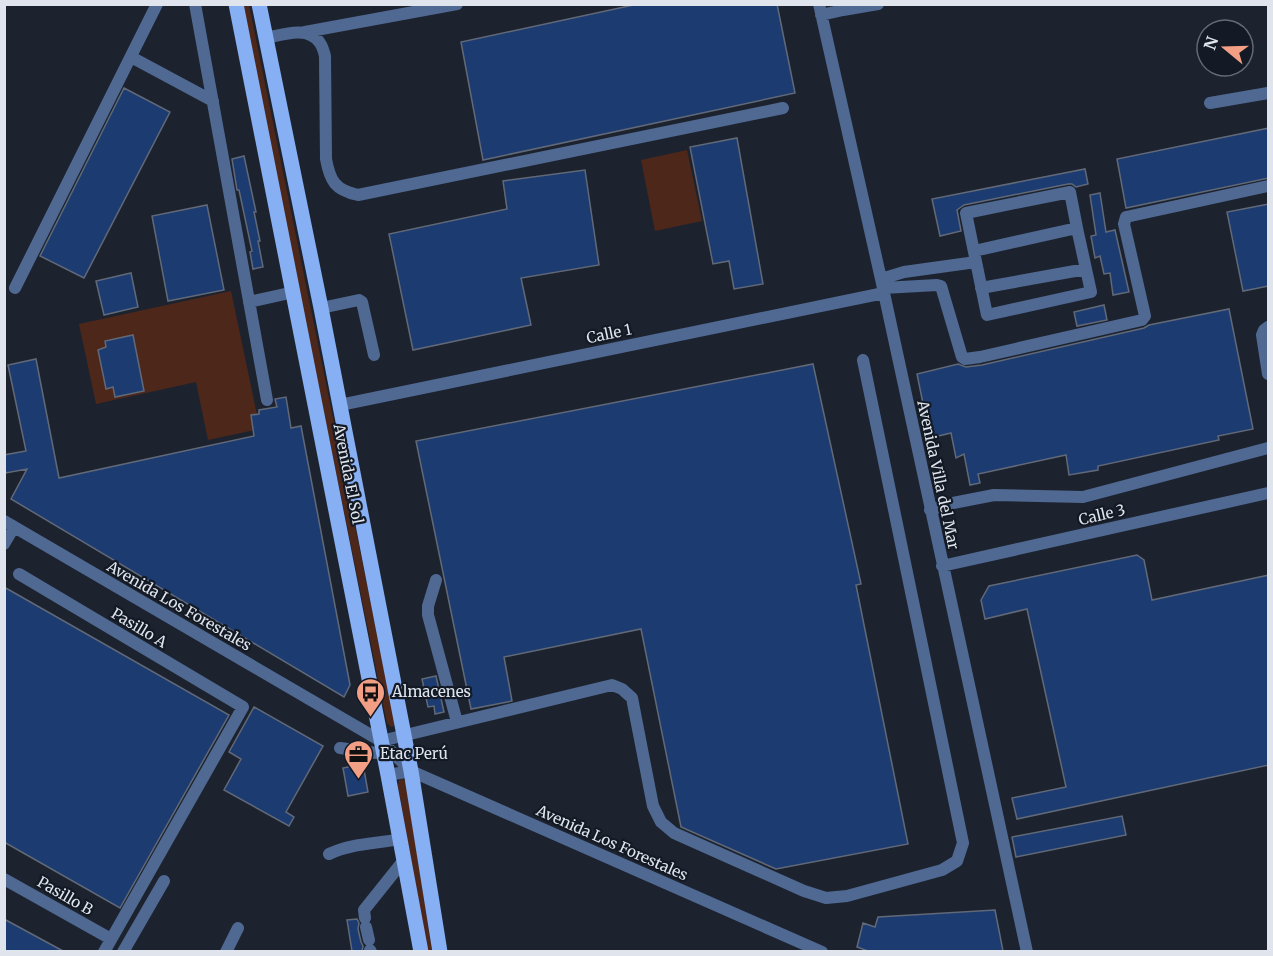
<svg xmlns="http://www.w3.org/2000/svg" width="1273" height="956" font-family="Merriweather,serif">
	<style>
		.green { fill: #4e271b }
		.building { fill: #1c3b70; stroke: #616978; stroke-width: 1.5 }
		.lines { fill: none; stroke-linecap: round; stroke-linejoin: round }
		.minor { stroke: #506992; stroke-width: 12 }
		.major { stroke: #87aff3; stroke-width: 15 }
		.labels { text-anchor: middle; stroke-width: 4.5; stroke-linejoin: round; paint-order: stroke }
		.street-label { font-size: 15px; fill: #e0e5ed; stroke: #131a25 }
		.poi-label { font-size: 15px; fill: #e0e5ed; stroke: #131a25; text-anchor: start }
	</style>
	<rect width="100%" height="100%" fill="#1c232f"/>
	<path class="green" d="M241,5H249L395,723L394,726L391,727L387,723Z
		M687,150L702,221L655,231L641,160Z
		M231,291L260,429L208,440L196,382L96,404L79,324Z
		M403,779L406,783L432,951H427L398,786L399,780Z"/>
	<path class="building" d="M638,4H777L795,93L483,160L461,42Z
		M124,88L170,112L84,278L40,256Z
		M1269,128V178L1126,208L1117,159Z
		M737,138L763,284L734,289L729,261L713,264L690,147Z
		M244,156L256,212H254L260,241H258L263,267L253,269L250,252L252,251L239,190H237L232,159Z
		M1085,169L1088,184L1076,187L1072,184H1068L964,205L957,210L961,231L940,236L932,199Z
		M585,170L599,265L521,278L531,325L413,350L389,234L507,209L503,181Z
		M1100,193L1106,232L1115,230L1129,292L1113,295L1110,273L1104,274L1100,256L1095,258L1091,236L1096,235L1090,195Z
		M1269,204V286L1243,291L1227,212Z
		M207,205L224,290L168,301L152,216Z
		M131,273L138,307L104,315L96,281Z
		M1104,305L1107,320L1077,326L1074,312Z
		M1229,309L1253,429L1218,436L1219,440L1098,466V470L1069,475L1066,455L978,474L980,483L970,485L964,454L956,458L951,433L930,438L917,374L958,364L966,367L982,365L1144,328L1149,325Z
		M133,335L144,391L115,397L113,387L106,389L98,350L106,347L105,341Z
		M36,359L59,478L254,436L251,415L259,414V410L277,407L275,399L286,397L291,428L301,426L350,685L344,697L11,499L27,469L6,473L4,467V455L26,451L8,365Z
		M813,364L861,584L856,585L908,844L776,869L681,827L641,629L504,657L512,701L471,709L416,441Z
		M1137,555L1144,560L1152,600L1269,575V765L1017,819L1012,798L1066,787L1027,609L985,619L981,600L989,586Z
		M4,587L229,715L120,908L4,842Z
		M436,676L444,712L435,714L434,706L428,707L422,679Z
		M254,707L323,746L286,812L294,817L289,826L224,790L241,759L229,752Z
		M363,764L368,792L348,796L343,768Z
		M1122,816L1126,835L1016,857L1012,837Z
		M995,910L1003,951H868L857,947L863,923L875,927L878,917Z
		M4,919L63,951H4Z
		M357,919L359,923L358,929L361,942L363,946L362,951H352L347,920Z"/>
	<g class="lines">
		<path class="minor" d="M195,4L267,400
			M819,4L881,279L1027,952
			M821,15L843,10L878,4
			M305,32L457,4
			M266,38C282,35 308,25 320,43C322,46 324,52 325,56L326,159C330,181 335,190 358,195L783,108
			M131,57L213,101
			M1210,103L1268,93
			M974,251L1077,228L1091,292L987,315C980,281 973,247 966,213L1070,192L1077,228
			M881,279L904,272L976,262
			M15,288L157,4
			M883,288L937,285L941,286L962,357L965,359L980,357L1142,320L1145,316L1124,224L1126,217L1268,186
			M981,288L1086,269
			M249,302L294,292
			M321,308L359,300L362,302L374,355
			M1268,327L1264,330L1262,335L1268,374
			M340,405L884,293
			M930,510L953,503L994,495L1083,497L1268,448
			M4,521L381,741L612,685L622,689L632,698L653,806L661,822L674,833L804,891L826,898L847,896L942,870L957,861L963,843L863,360
			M4,544L14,527
			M942,566L1268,493
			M19,574L243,707L104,952
			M436,580L428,606V615L457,722
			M382,742L411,771
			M340,748L384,754
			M388,775L411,771L822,952
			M329,854C352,843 376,844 400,839
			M4,879L111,939
			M365,918L364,910L404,860
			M366,927L369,940
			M370,950L371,952
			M123,952L164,881
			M226,952L238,928"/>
		<path class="major" d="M236,4L388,775L421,952
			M259,4L321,308L411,771L440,952"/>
	</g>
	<defs>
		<symbol id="bus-pin" viewBox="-11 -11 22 30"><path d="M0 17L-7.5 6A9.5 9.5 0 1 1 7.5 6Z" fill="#f39f85" stroke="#131a25"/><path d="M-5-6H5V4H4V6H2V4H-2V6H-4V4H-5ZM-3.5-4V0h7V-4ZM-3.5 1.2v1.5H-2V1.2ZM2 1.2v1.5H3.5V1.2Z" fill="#111"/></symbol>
		<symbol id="office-pin" viewBox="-11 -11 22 30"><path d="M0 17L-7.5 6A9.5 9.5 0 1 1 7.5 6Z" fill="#f39f85" stroke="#131a25"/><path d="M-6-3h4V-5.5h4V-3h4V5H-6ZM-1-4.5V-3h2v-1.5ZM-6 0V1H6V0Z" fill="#111"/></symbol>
	</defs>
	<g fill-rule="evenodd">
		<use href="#bus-pin" x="354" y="676" width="33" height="45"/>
		<use href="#office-pin" x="342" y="738" width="33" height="45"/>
	</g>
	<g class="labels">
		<g class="street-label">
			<text transform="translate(609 334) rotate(-12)" y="5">Calle 1</text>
			<text transform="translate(348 474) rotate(79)" y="5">Avenida El Sol</text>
			<text transform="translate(938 475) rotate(78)" y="5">Avenida Villa del Mar</text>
			<text transform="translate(1102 515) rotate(-13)" y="5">Calle 3</text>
			<text transform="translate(179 606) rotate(30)" y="5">Avenida Los Forestales</text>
			<text transform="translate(139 628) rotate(31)" y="5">Pasillo A</text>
			<text transform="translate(612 843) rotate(24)" y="5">Avenida Los Forestales</text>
			<text transform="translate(65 896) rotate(30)" y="5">Pasillo B</text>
		</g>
		<g class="poi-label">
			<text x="392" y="697">Almacenes</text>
			<text x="380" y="759">Etac Perú</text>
		</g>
	</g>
	<rect width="1273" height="956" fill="none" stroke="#e0e5ed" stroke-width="12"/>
	<g transform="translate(1225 48) rotate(289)"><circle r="28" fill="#131a25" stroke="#656b75" stroke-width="1.5"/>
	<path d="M0-4.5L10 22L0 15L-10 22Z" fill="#f39f85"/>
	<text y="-9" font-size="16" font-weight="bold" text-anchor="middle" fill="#e0e5ed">N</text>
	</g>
</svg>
